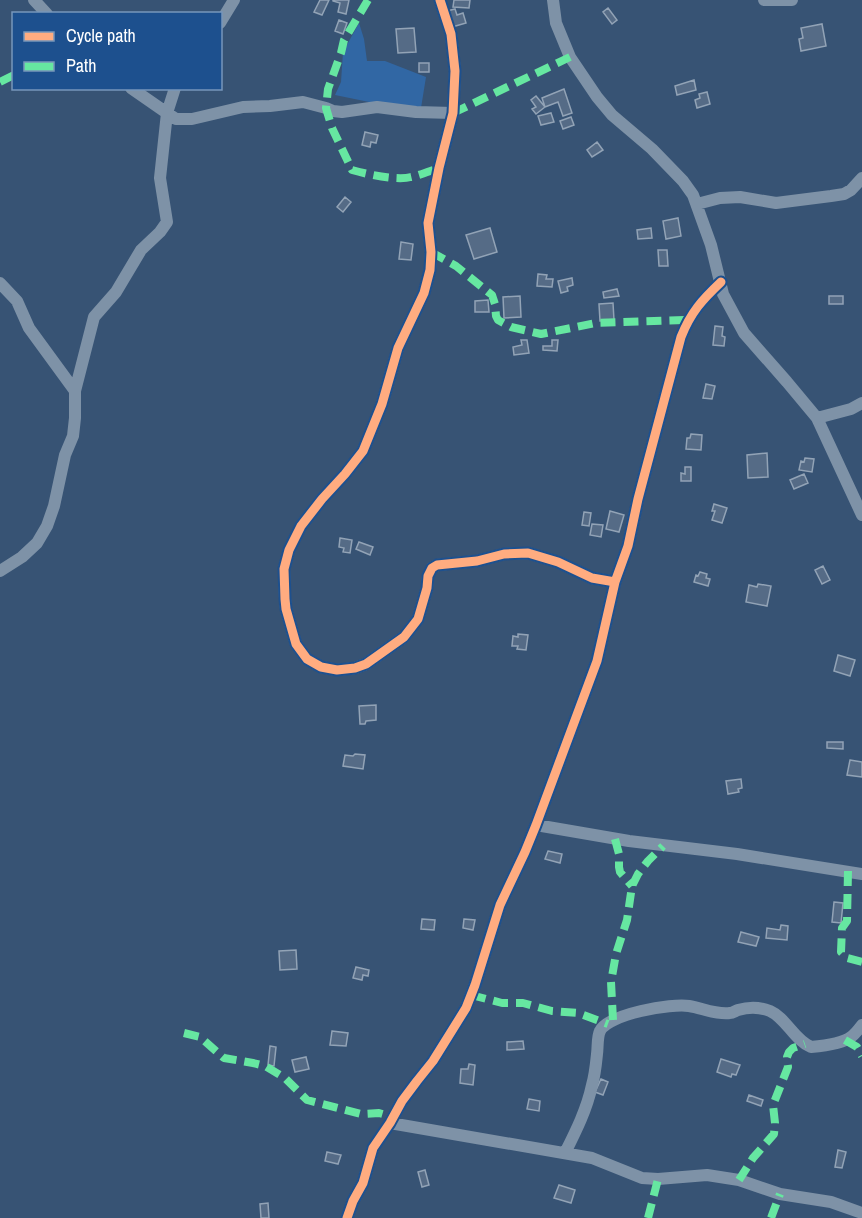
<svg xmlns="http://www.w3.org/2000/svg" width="862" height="1218" font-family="'Archivo Narrow',sans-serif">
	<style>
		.green { fill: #3167a4 }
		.building { fill: #556b86; stroke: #92a3b6; stroke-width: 1.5 }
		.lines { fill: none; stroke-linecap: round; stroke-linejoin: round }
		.minor { stroke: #7e92a7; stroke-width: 12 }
		.quiet { stroke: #66e7a1; stroke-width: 8; stroke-dasharray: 15 8; stroke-linecap: butt }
		.cycleway-casing { stroke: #1d508e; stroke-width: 13 }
		.cycleway { stroke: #ffac80; stroke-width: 9 }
	</style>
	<rect width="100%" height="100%" fill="#375374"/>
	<path class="green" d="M359,23L364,39L367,61H385L426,77L421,108L413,111L335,95L341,82L343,52Z"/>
	<path class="building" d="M320,0H329L322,15L314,12Z
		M333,0H349L346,14L338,12L340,3L333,1Z
		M454,0H470L469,8L453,7Z
		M608,8L617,20L612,24L603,12Z
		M455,9L457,15L463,13L466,23L452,27L447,11Z
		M339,20L347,23L343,34L335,31Z
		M822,24L826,46L801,51L799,39L803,38L801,28Z
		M414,28L416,52L398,53L396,29Z
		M419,63H429V72H419Z
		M694,80L696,90L677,95L675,86Z
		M564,89L572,113L563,116L558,102L545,107L542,98Z
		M707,92L710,104L697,108L695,100L700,98L699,94Z
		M536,96L545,107L536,114L532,109L536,107L531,100Z
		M551,113L554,122L541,125L538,116Z
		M571,117L574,125L563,129L560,121Z
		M365,132L378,135L376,143L371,142L370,147L362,145Z
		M597,142L603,150L592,157L587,150Z
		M345,197L351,202L343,212L337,207Z
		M678,218L681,236L666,239L663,221Z
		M490,228L497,252L474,259L466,235Z
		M651,228L652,238L638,239L637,230Z
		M401,242L413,244L411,260L399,259Z
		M658,250H667L668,266H659Z
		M538,274L547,275L546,279H553L552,287L537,286Z
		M572,278L573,285L567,287L568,291L561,293L558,281Z
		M617,289L619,296L604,298L603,292Z
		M520,296L521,317L504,318L503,297Z
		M829,296H843V304H829Z
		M488,300L489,312H475V301Z
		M613,303L614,320L600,321L599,304Z
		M715,326L723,327L722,336L725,337L724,346L713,345Z
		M521,340H527L529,353L514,355L513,347L522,345Z
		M552,340H558L557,351L543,350V346H552Z
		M706,384L715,386L712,399L703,398Z
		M691,434L702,435L701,450L686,449L687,438H690Z
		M767,453L768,477L748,478L747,455Z
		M805,458L814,459L812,472L799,470L801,461L804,462Z
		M685,467H691V481H681V473L685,474Z
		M804,474L808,483L794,489L790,480Z
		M714,504L727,508L722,523L712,520L715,511H712Z
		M610,511L624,515L619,532L606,529Z
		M584,512L591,513L589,526L582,525Z
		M592,524L603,525L601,537L590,535Z
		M340,538L352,540L350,553L343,552L344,548L339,547Z
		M359,542L373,547L370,555L356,549Z
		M823,566L830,580L822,584L815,570Z
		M700,572L707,574L706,578L710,579L708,586L694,582L696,575L698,576Z
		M758,584L771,586L767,606L746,602L749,585L757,587Z
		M518,634L528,635L526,650L517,649L518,646H512L513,636L518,637Z
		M838,655L855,660L850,676L834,671Z
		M376,705V720L366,721L365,724H360L359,706Z
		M827,742H843V749L827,748Z
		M355,754L365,755L363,769L343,766L345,755L353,756Z
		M850,760L862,762V777L847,775Z
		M741,779L742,788L738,789L739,792L728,794L726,781Z
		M548,851L562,854L560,863L545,859Z
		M834,902L843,903L841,923L832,922Z
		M422,919L435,920L434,930L421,929Z
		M464,919L475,920L473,930L463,928Z
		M781,925L788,926L787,940L766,938L767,928L780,930Z
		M741,932L759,937L756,946L738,942Z
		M296,950L297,969L280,970L279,951Z
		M356,967L369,970L368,976L363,975L362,980L353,978Z
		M332,1031L348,1033L346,1046L330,1045Z
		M523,1041L524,1049L507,1050V1042Z
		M270,1046L276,1047L274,1066L268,1065Z
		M306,1057L309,1069L295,1072L292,1060Z
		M721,1059L740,1065L736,1075L732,1074L731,1077L717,1072Z
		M469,1064L475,1065L473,1085L460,1083L461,1069H468Z
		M601,1079L608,1082L603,1095L595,1092Z
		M749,1095L763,1100L761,1106L747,1101Z
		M529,1099L540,1101L539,1111L527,1109Z
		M838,1150L846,1152L842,1168L835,1167Z
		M327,1152L341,1155L338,1164L325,1161Z
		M425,1170L429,1185L422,1187L418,1172Z
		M559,1185L575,1190L571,1203L554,1198Z
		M268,1203L269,1218H261L260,1204Z"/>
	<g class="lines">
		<path class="minor" d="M34,0L47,14
			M440,0L451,34L455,71L453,113L439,168L428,223L431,252L430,270L424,293L398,348L382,404L363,451L345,474L322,499L301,526L289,550L284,569L285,599L286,609L296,644L307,659L321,667L337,670L355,668L366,664L404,637L418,619L427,588L428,576L432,568L437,565L477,561L504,554L528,553L558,562L592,578L615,582
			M553,0L556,23L570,57L597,97L612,115L652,149L683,181L693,195L711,245L723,294L744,333L787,382L817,418L862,515
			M764,0H792
			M220,23L234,0
			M175,88L167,113L176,119H192L243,107L270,106L303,102L326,108L333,111L342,112L377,107L416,112L453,113
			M697,204L720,198L740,197L776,203L831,196L844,194L851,190L862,178
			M0,283L17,301L29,328L75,391
			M817,418L851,409L862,403
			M0,571L22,557L37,543L47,526L54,506L65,455L73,436L75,418V391L94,317L116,292L141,250L160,232L167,222L160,178L167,113L131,88
			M536,825L629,841L737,854L862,874
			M390,1123L592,1158L642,1178L658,1179L707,1175L739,1180L780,1194L831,1202L862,1213
			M565,1153C576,1131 587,1109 592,1085C595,1075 596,1064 597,1054C598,1047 597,1037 600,1031C608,1014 672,1003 689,1006C702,1008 716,1015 730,1013C733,1013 735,1011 738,1010C748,1007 760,1007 770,1011C786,1018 794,1040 811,1047C822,1046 842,1044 851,1037C855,1034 859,1029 862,1025
			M347,1218L353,1201L363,1183L373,1148L390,1123L402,1101L417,1081L433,1061L466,1008L475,985L500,905L525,852L536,825L597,661L615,582L628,546L638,499L681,337C691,312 702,300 721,282"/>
		<path class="quiet" d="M368,0L344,40L341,53L328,89L326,108L332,128L352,170C366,174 397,181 411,177C420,175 430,171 439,168
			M0,82L14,75
			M453,113L570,57
			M431,252L456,266L492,295L495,304L496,316L498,320L511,327L541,334L596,323L688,320
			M615,839L619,854V867L620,872L632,886
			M848,871L847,921L842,928L841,952L847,958L862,962
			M471,995L502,1003H523L552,1011L578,1013L608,1024
			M613,1020L611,982L616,954L627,920L632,886L638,874L648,861L663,846
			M184,1033L200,1037L224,1058L253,1063L265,1066L285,1078L307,1100L361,1114L379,1113L393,1117
			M845,1040L857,1047L862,1056
			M739,1180L753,1158L774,1134L775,1123L773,1105L788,1067L787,1057L789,1052L793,1048L805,1044
			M648,1218L658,1179
			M771,1218L780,1194"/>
		<defs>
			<path id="cycleway" d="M440,0L451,34L455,71L453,113L439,168L428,223L431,252L430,270L424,293L398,348L382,404L363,451L345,474L322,499L301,526L289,550L284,569L285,599L286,609L296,644L307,659L321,667L337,670L355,668L366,664L404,637L418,619L427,588L428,576L432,568L437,565L477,561L504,554L528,553L558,562L592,578L615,582
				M347,1218L353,1201L363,1183L373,1148L390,1123L402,1101L417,1081L433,1061L466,1008L475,985L500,905L525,852L536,825L597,661L615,582L628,546L638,499L681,337C691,312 702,300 721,282"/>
		</defs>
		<use href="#cycleway" class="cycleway-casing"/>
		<use href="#cycleway" class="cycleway"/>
	</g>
	<rect x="12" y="12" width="210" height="78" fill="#1d508e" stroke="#7796bb" stroke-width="1.5"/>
	<rect x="24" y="32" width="30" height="9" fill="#ffac80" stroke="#7796bb" stroke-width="1.5"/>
	<text x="66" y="42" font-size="18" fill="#ffffff">Cycle path</text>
	<rect x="24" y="62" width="30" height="9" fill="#66e7a1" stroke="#7796bb" stroke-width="1.5"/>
	<text x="66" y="72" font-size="18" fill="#ffffff">Path</text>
</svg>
